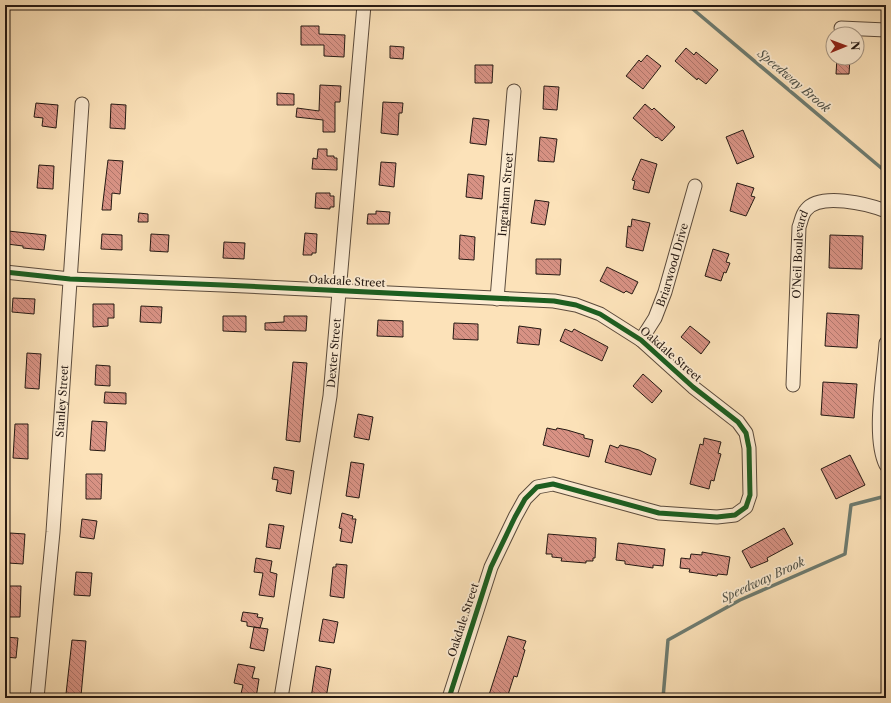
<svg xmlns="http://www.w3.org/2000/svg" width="891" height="703" font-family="'Libre Caslon Text',serif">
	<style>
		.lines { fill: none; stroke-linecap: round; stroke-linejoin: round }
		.stream { stroke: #6e7c71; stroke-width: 3.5 }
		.building { fill: url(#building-back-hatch); stroke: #251913 }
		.minor-casing { stroke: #5b4b3c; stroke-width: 15 }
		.minor { stroke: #fdecd2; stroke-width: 13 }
		.cycleway-casing { stroke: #fdecd2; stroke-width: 8 }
		.cycleway { stroke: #1b5e20; stroke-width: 5 }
		.labels { text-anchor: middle; stroke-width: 3.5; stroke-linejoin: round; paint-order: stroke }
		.street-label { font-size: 11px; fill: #251913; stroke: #fdecd2 }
		.water-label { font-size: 12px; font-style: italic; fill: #50534a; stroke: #fdecd2 }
	</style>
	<defs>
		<pattern id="building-back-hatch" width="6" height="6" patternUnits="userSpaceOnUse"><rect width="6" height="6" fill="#d89284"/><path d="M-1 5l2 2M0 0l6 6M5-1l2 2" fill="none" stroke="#af766b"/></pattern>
	</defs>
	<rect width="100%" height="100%" fill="#fce2b9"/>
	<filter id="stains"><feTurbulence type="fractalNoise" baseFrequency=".005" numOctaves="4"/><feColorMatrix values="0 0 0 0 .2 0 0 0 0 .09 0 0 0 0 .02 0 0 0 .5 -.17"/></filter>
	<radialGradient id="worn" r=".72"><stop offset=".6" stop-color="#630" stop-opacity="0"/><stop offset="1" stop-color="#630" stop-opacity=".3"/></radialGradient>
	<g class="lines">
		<path class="stream" d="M688,5L886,172
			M663,698L668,640L740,600L845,554L851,505L886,496"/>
	</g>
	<path class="building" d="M301,26H319V34L345,35L344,57L324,56V45H301Z
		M390,46L404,47L403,59L390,58Z
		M686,48L694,55L696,52L718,70L706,84L698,78L697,80L675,61Z
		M647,55L661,66L643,89L626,76L639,60L641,62Z
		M837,58H850L849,74H836Z
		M475,65H493L492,83H475Z
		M320,85L341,86L340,102H335V132H323V120L296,117L297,108L319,111Z
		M544,86L559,87L557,110L543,109Z
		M277,93L294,94V105H277Z
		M383,102L403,103L402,113H399L398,135L381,133Z
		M36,103L58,105L56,128L42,126L43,118L34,117Z
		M111,104L126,105L125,129L110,128Z
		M645,104L652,110L654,108L675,127L662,141L657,137L656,138L633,118Z
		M473,118L489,120L486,145L470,143Z
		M743,130L754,157L737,164L726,137Z
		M540,137L557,139L554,162L538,161Z
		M318,149H327V156H334V158H337V170L312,169L313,158L317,159Z
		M641,159L657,164L649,193L633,189L635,181L632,180Z
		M108,160L123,161L120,194L112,193L111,210H102Z
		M381,162L396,163L394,187L379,185Z
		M39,165L54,166L53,189L37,188Z
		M468,174L484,176L482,199L466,197Z
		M737,183L754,188L751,196L755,197L746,216L730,211Z
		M316,193H330V196H334V207H330V209L315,208Z
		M535,200L549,202L545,225L531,223Z
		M376,211L390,212L389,224H367L368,214H376Z
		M139,213L148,214V222H138Z
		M632,219L650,223L643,251L626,247L628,226L631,227Z
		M8,231L46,235L44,250L23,248V246L7,244Z
		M305,233L317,234L316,253H312V255H303Z
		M102,234L122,235V250L101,249Z
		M151,234L169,235L168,252L150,251Z
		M460,235L475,237L474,260L459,259Z
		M830,235L863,236L862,269L829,268Z
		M224,242L245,243L244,259L223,258Z
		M713,249L729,254L726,262L730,263L726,273L724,272L721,281L705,276Z
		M536,259H561L560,275L536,274Z
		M607,267L638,282L632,294L626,291L624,293L600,281Z
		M13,298L35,299L34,314L12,312Z
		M93,304H114V318H108V326L93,327Z
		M141,306L162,307L161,323L140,322Z
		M827,313L859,315L857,348L825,346Z
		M223,316H246V332L223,331Z
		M284,316H307L306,331L265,330V323L284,322Z
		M378,320L403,321V337L377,336Z
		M454,323L478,324V340L453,339Z
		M519,326L541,329L539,345L517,343Z
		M690,326L710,342L701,354L681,337Z
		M565,329L572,332L574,329L608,347L602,361L560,341Z
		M27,353L41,354L39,389L25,388Z
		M293,362L307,363L300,442L286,440Z
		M96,365L110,366V386L95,385Z
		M643,374L662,391L652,403L633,386Z
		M823,382L857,384L854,418L821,415Z
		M105,392L126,393V404L104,403Z
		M358,414L373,417L369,440L354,437Z
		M92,421L107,422L105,451L90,450Z
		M15,424H28V459L13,458Z
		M547,428L556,430L557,428L567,430L584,435V438L593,440L589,457L543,445Z
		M704,438L721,442L718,453L721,454L716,472L714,481L711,480L709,489L690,484L700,444L703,445Z
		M610,445L618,448L620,445L639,450L656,459L651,475L605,462Z
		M850,455L865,485L836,499L821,469Z
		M351,462L364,464L359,498L346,496Z
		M274,467L294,471L291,494L276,491L278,480L272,479Z
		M86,474H102L101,499H86Z
		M342,513L353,516L352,519H356L352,543L340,541L342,529L339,528Z
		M82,519L97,521L94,539L80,537Z
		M269,524L284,526L280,549L266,547Z
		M784,528L793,544L767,558L768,561L751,568L742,551Z
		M10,533L25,534L23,564L8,563Z
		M548,534L596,538L595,558H593V561H586V563L561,561L562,558L552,557V554H546Z
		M618,543L665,549L663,566L653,565V568L625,564V561L616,560Z
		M702,552L730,557L727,575L718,574L717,576L689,572L690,569L680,568L681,558L690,559L691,554L702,555Z
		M256,558L272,561L270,572L277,574L274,597L259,595L263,573L254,572Z
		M336,564L347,565L344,598L330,596L333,567H336Z
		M76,572L92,573L90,596L74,595Z
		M7,586H21L20,617H5Z
		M243,612L258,614L257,617L263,618L260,628L247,626V622L241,621Z
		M323,619L338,622L334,643L319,641Z
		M254,627L268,629L264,651L250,648Z
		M508,636L526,641L523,649L525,650L517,677L514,676L507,698H488Z
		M5,637L18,638L16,658L5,657Z
		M72,640L86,641L81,696L66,694Z
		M238,664L255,667L252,678L259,679L256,698H240L243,685L234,683Z
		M316,666L331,669L326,698H311Z"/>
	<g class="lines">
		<defs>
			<g id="minor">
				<path d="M841,28L886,30"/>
				<path d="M5,272L70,279L223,285L554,301L576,305L600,314L641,340L693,387L738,422L746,433L749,448L750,495L746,507L735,515L717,517L659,513L553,484L537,487L525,499L515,517L491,567L449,698"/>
				<path id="s1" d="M497,299L514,91"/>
				<path id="s2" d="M641,340L655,318L665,292L695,186"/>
				<path d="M886,343C884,376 872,436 886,465"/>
				<path id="s3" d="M793,385L799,227C801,222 802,214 806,210C820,192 868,204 886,211"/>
				<path id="s4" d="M37,698L53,532L82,104"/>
				<path id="s5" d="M281,698L330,396L364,5"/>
			</g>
		</defs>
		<use href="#minor" class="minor-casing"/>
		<use href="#minor" class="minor"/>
		<defs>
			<path id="cycleway" d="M5,272L70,279L223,285L554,301L576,305L600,314L641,340L693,387L738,422L746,433L749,448L750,495L746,507L735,515L717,517L659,513L553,484L537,487L525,499L515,517L491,567L449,698"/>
		</defs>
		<use href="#cycleway" class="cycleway-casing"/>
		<use href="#cycleway" class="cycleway"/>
	</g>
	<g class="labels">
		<g class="street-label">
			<text dy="4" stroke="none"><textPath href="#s1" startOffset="105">Ingraham Street</textPath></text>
			<text dy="4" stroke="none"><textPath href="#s3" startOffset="131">O'Neil Boulevard</textPath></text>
			<text dy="4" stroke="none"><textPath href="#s2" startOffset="82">Briarwood Drive</textPath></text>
			<text transform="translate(347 281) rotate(3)" y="4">Oakdale Street</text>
			<text dy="4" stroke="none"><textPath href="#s5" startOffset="349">Dexter Street</textPath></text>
			<text transform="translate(671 354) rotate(41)" y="4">Oakdale Street</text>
			<text dy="4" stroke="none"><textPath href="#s4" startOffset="298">Stanley Street</textPath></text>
			<text transform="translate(463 620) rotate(-72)" y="4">Oakdale Street</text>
		</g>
		<g class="water-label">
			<text transform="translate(794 81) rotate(40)" y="4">Speedway Brook</text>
			<text transform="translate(763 580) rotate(-25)" y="4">Speedway Brook</text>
		</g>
	</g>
	<rect width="891" height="703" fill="none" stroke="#fce2b9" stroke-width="20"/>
	<rect x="6" y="6" width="879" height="691" fill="none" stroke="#251913" stroke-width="2"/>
	<rect x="10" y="10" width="871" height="683" fill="none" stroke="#251913"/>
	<g transform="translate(845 46) rotate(89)"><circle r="19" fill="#fdecd2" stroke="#a79886"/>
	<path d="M0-3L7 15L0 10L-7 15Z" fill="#8f2418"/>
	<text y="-6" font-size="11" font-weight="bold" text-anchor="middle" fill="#251913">N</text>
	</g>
	<rect width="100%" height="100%" filter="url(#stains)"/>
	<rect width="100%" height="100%" fill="url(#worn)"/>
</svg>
